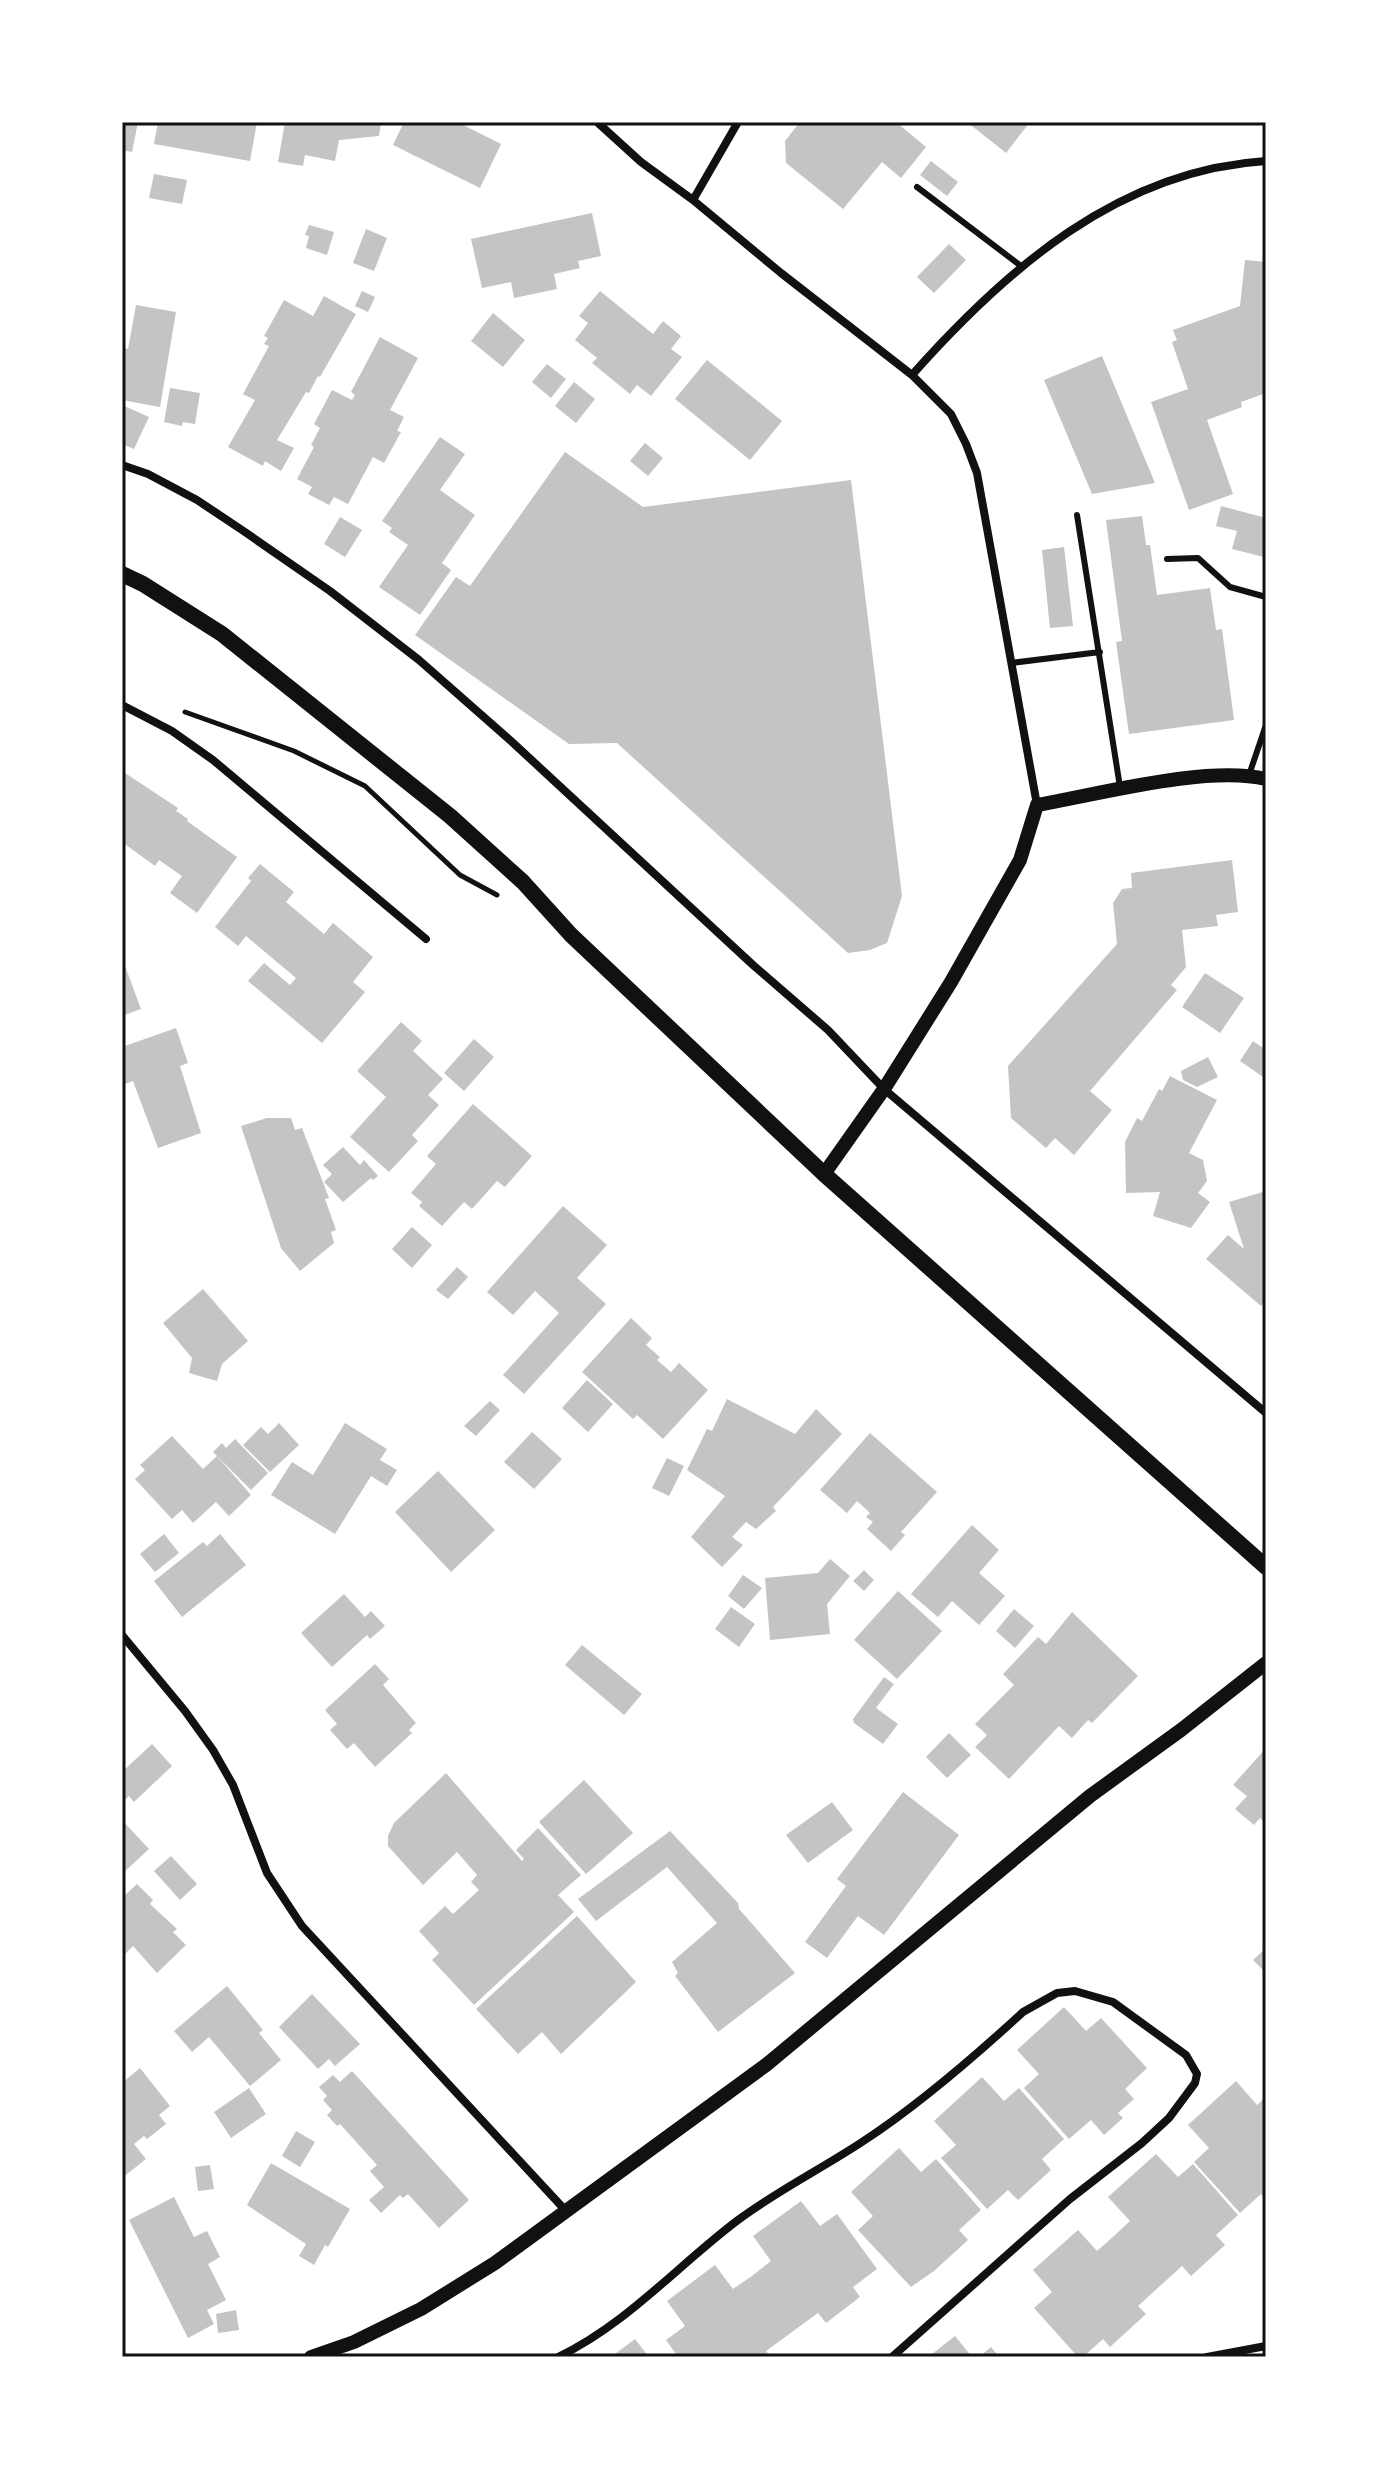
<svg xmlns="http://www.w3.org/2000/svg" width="1388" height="2479" font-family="'Roboto Serif',serif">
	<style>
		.building { fill: #c4c4c4 }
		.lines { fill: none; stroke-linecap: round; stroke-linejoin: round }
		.path { stroke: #111; stroke-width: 5 }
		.service { stroke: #111; stroke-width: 6 }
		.minor { stroke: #111; stroke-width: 8 }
		.tertiary { stroke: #111; stroke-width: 14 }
		.secondary { stroke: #111; stroke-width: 16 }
		.neatline { fill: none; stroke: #111; stroke-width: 3 }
	</style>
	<rect width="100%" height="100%" fill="#fff"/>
	<path class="building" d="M122,122H138L132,152L122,150Z
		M158,122H257L250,161L154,144Z
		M285,122H381L379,136L339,140L335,161L305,155L303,166L278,162Z
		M404,122H457L501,144L480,188L393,145Z
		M800,122H896L926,147L901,178L882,162L843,209L786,163L785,141Z
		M967,122H1030L1006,153Z
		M931,161L958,182L947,196L920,175Z
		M154,174L187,180L182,204L149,198Z
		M592,213L601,256L578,261L580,268L554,274L557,289L514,298L511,282L482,288L471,239Z
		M309,225L334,232L327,255L306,248L309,236L305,235Z
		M366,229L387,238L374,271L353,263Z
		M949,244L966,260L934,293L917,277Z
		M1245,260L1266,262V393L1241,402L1242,407L1207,420L1233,494L1189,510L1151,402L1188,389L1172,342L1177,340L1173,330L1240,306Z
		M362,291L375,297L368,312L355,306Z
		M600,291L653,334L663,321L681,336L671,349L682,357L651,396L637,385L630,394L592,363L597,358L575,340L588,323L579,316Z
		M324,296L356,314L320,377L318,376L309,393L306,392L277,440L294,448L281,471L265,461L263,466L228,447L255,400L243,394L269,346L264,344L268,338L264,336L284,300L313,316Z
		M136,305L176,312L160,407L122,400V358L124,348L128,349Z
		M493,313L525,340L503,367L471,341Z
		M380,337L418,358L390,410L404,417L397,431L401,432L384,463L373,457L348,504L334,497L329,505L308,494L312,487L297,479L314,447L311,445L320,428L314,424L332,390L352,400L355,395L351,392Z
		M1102,356L1155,483L1092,494L1044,380Z
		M707,360L782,421L750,460L675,399Z
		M547,364L566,379L551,398L532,382Z
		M574,382L595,399L576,423L555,406Z
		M170,388L200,393L195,424L183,422L182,426L164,422Z
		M122,405L149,417L134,449L122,444Z
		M440,437L465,454L440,490L475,515L442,563L451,570L420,615L379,587L408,545L389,532L392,528L382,521Z
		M645,443L663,458L648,476L630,461Z
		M565,452L643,507L851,480L902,896L887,943L870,950L848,953L617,743L569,744L415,635L456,577L470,586Z
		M1221,506L1266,518L1264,557L1232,549L1237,531L1216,526Z
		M1142,516L1146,545H1150L1157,595L1210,588L1216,630L1222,629L1234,720L1129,734L1116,642L1122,641L1106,520Z
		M340,517L362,530L345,557L324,544Z
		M1064,547L1073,626L1050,628L1042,550Z
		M122,771L178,808L176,811L188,819L187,821L237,857L197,913L170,893L182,876L159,860L155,866L122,842Z
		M1232,860L1238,912L1216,915L1218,926L1182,930L1186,967L1171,985L1177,990L1090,1091L1112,1110L1074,1155L1055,1138L1046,1148L1011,1118L1008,1066L1117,944L1113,903L1122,889L1132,888L1131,873Z
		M260,864L294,892L286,902L324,934L333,923L373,957L353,982L365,992L322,1043L248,981L264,963L290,985L296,978L246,936L238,946L215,927L251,881L248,878Z
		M125,966L141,1009L122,1016V967Z
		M1205,973L1244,998L1220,1033L1182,1007Z
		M401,1022L422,1041L413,1051L443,1079L428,1095L439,1105L412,1135L418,1141L389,1172L350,1137L386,1097L357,1071Z
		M176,1028L188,1063L180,1066L201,1133L158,1148L133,1081L122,1085V1047Z
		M474,1039L494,1057L464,1091L444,1073Z
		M1253,1041L1266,1050V1079L1240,1061Z
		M1208,1057L1218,1077L1197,1087L1183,1080L1181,1071Z
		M1170,1076L1217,1100L1189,1153L1203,1160L1207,1181L1198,1193L1210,1202L1191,1228L1153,1216L1160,1192L1126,1193L1125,1142L1137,1118L1142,1121L1159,1089L1162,1091Z
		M473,1104L532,1156L505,1187L497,1181L472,1209L464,1202L442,1226L419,1206L422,1202L411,1193L436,1164L427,1156Z
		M267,1118H291L295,1130L302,1128L329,1198L325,1199L336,1230L331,1232L334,1243L300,1271L281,1248L241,1126Z
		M343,1147L360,1165L364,1160L378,1176L373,1180L371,1178L343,1202L324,1182L332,1174L323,1165Z
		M1266,1191V1300L1261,1306L1206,1259L1228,1235L1244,1249L1229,1202Z
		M563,1206L607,1245L577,1278L606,1304L524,1394L503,1375L559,1313L535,1291L513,1315L487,1292Z
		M412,1227L432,1245L412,1268L392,1249Z
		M457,1267L468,1277L448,1299L436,1290Z
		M203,1289L248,1341L222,1364L217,1381L189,1373L192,1358L163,1323Z
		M631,1318L652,1338L646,1345L660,1357L657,1360L671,1372L679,1363L708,1390L663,1439L637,1415L633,1419L582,1372Z
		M587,1380L613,1404L588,1432L562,1408Z
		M727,1399L795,1434L816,1409L842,1434L773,1507L776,1511L756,1529L746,1522L732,1537L743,1545L722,1567L691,1537L725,1496L687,1470L707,1429L712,1431Z
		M490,1401L500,1410L476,1436L464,1426Z
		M279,1423L299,1445L270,1472L243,1445L261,1427L268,1434Z
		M345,1423L387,1449L380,1460L397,1470L387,1486L371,1476L335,1534L271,1495L292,1462L313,1475Z
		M532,1432L562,1459L534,1489L504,1462Z
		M870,1433L937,1492L901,1532L905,1535L891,1551L867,1529L873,1522L866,1517L870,1513L857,1501L847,1513L820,1490Z
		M172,1436L203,1469L217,1456L251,1495L229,1516L216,1502L193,1523L182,1510L172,1519L135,1479L145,1470L140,1465Z
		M235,1439L268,1473L251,1490L213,1452L222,1443L226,1448Z
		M667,1458L684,1466L669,1496L652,1488Z
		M438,1471L495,1530L451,1572L395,1512Z
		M972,1525L999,1550L979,1573L1005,1596L979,1625L952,1601L938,1617L911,1594Z
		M164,1534L179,1553L155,1572L140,1554Z
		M220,1534L246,1565L182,1617L154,1581L203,1542L207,1546Z
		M830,1559L850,1576L827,1604L830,1634L770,1640L765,1578L818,1573Z
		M864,1570L874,1580L864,1591L853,1581Z
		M743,1575L762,1588L744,1609L728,1596Z
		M898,1591L942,1631L897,1679L854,1640Z
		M344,1594L365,1617L371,1611L385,1626L370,1639L367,1635L332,1667L301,1633Z
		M731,1607L755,1624L739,1647L715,1629Z
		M1014,1609L1034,1626L1015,1648L996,1631Z
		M1072,1612L1138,1676L1092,1723L1088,1720L1072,1738L1059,1726L1009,1779L975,1747L987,1735L975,1724L1014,1685L1003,1674L1038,1637L1046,1644Z
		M582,1645L642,1694L624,1715L565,1665Z
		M375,1664L389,1679L383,1685L416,1723L409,1730L412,1733L375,1767L354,1743L347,1749L330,1730L337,1724L325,1710Z
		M884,1677L894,1684L876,1708L898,1724L883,1744L854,1723L853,1719Z
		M949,1733L971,1755L947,1778L926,1757Z
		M152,1744L172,1766L134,1802L129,1796L122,1803V1772Z
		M1266,1748V1824L1260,1818L1254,1825L1235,1809L1247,1796L1233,1785Z
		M446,1773L522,1861L524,1859L516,1850L538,1828L581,1875L558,1895L574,1912L474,2005L432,1960L439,1953L419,1931L445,1906L453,1914L479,1890L471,1882L477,1875L457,1852L423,1885L388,1846V1836L394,1823Z
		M584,1780L633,1833L586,1874L539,1822Z
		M903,1792L959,1835L884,1935L858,1916L827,1958L805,1942L846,1886L837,1879Z
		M832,1802L853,1830L808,1863L786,1835Z
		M122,1820L149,1849L122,1874Z
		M670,1831L738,1903L739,1909L795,1973L718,2032L675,1976L678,1973L672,1962L717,1923L667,1867L596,1921L578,1899Z
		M171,1856L197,1884L180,1900L154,1871Z
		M137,1884L153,1900L150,1904L177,1929L173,1932L186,1945L157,1973L133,1946L122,1957V1898Z
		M577,1916L636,1982L561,2054L542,2032L518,2054L476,2009Z
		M1266,1948V1973L1253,1960Z
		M227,1986L263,2030L259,2033L281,2060L250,2086L209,2037L192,2052L174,2031Z
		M312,1994L360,2044L335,2066L329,2059L318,2069L279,2027Z
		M1064,2007L1086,2031L1101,2018L1147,2068L1125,2089L1134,2099L1118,2113L1123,2118L1104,2135L1091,2120L1069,2139L1024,2088L1039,2074L1017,2050Z
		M140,2068L170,2106L159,2115L166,2124L147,2139L144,2136L134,2144L146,2159L122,2178V2083Z
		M352,2071L469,2200L439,2228L408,2194L403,2198L400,2195L381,2213L369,2200L384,2187L370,2171L377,2165L340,2124L337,2126L327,2115L332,2110L323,2100L327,2096L319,2087L333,2075L340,2082Z
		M982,2077L1004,2101L1019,2088L1064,2139L1042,2159L1051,2170L1018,2200L1008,2190L987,2209L941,2158L956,2145L934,2121Z
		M1236,2081L1257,2105L1266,2097V2199L1261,2194L1240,2213L1194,2162L1209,2148L1188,2125Z
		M249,2088L266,2114L231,2138L214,2112Z
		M296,2131L315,2142L300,2167L282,2156Z
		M899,2148L921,2172L936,2159L981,2210L959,2230L968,2240L934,2271L911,2287L858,2230L873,2216L851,2192Z
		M1156,2154L1178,2177L1193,2164L1238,2215L1216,2235L1225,2245L1191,2276L1182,2266L1138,2306L1146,2314L1110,2347L1103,2339L1083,2357H1078L1034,2308L1052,2292L1033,2270L1078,2230L1097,2251L1115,2235L1130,2221L1108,2197Z
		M271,2163L350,2209L328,2247L325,2245L314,2265L299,2256L306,2244L247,2205Z
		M210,2165L214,2189L198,2191L195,2167Z
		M174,2197L194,2237L207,2231L220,2257L208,2264L226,2300L207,2310L214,2324L188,2338L129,2220Z
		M801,2201L820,2226L837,2214L877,2269L853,2287L860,2297L826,2323L818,2313L766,2351L771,2357H678L666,2340L685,2326L667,2301L715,2265L733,2289L752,2276L771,2261L753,2236Z
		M236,2310L239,2330L218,2333L216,2314Z
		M955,2336L972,2357H929L932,2354Z
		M635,2339L649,2357H611Z
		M991,2347L999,2357H979Z"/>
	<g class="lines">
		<path class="path" d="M185,712L294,751L365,786L460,875L497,895"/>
		<path class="service" d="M917,187L1021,266
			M1077,515L1120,787
			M1167,559L1198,558L1230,587L1266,597
			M1011,663L1100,652
			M1249,775L1266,725"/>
		<path class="minor" d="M597,122L641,162L693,200
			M738,122L693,200L781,273L912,375L951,414L966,444L977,473L1037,805
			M912,375C1006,269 1119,170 1266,161
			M122,465L148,474L197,500L242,530L330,591L419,660L511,741L753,965L828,1030L884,1089L1266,1413
			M122,705L172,731L213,760L426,939
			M122,1635L185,1711L213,1750L233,1785L267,1873L302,1926L566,2211
			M558,2357C627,2324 677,2266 738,2220C777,2191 821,2169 862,2142C919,2105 973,2058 1023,2012L1057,1993L1075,1991L1113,2002L1186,2055L1197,2074L1195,2083L1169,2118L1142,2143L1070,2199L892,2357
			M1207,2357L1266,2346"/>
		<path class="tertiary" d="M824,1174L884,1089L951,982L1020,860L1037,805C1100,794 1207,765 1266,779
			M311,2357L354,2342L421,2309L495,2263L766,2065L1090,1796L1181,1730L1266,1663"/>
		<path class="secondary" d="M122,574L143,584L222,634L450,816L523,882L571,935L824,1174L1266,1567"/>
	</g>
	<rect width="1388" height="2479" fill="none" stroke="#ffffff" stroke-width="248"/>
	<rect x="124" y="124" width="1140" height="2231" class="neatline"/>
</svg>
